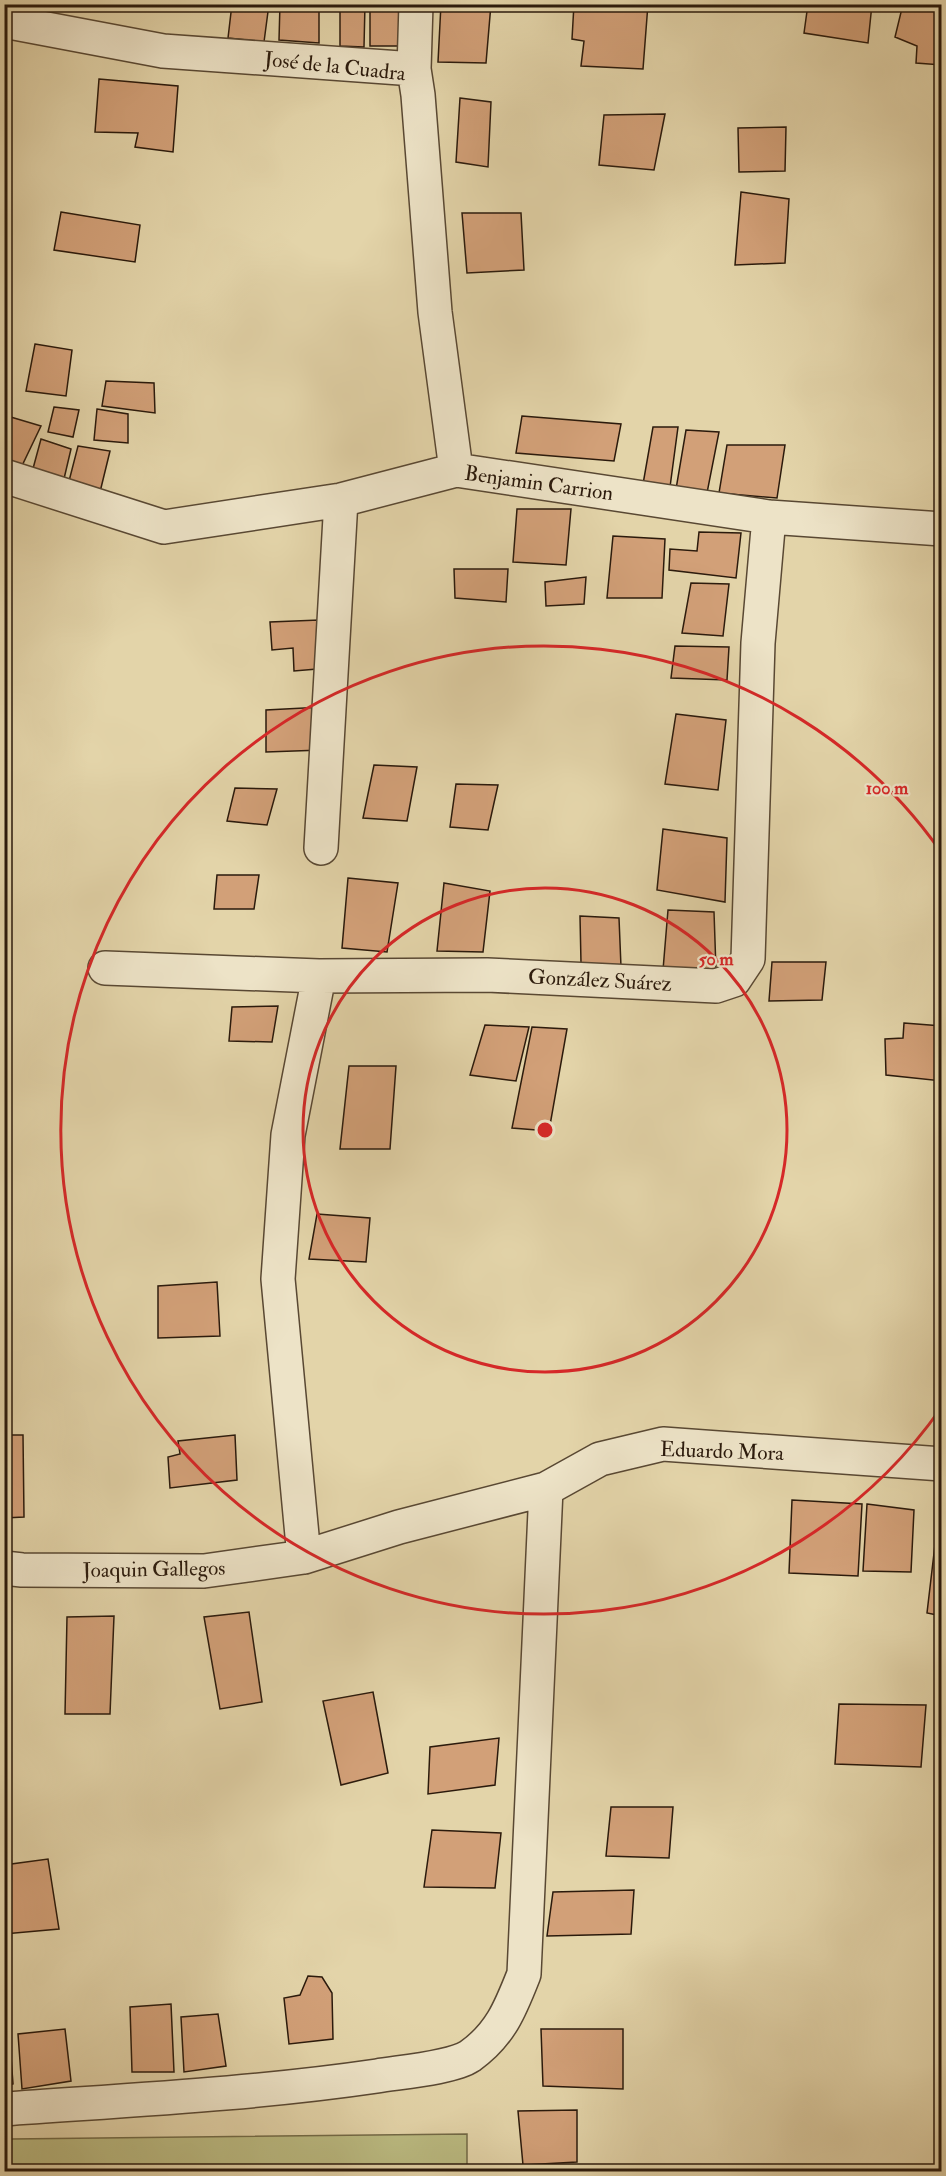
<svg xmlns="http://www.w3.org/2000/svg" width="946" height="2176" font-family="'IM FELL Double Pica',serif">
	<style>
		.green { fill: #bbbb82; stroke: #736a47; stroke-width: 1.5 }
		.building { fill: #d2a078; stroke: #2b1a0c; stroke-width: 1.5 }
		.lines { fill: none; stroke-linecap: round; stroke-linejoin: round }
		.minor-casing { stroke: #594833; stroke-width: 36 }
		.minor { stroke: #ede3c7; stroke-width: 33 }
		.ring { fill: none; stroke: #d62828; stroke-width: 3 }
		.labels { text-anchor: middle; stroke-width: 4.5; stroke-linejoin: round; paint-order: stroke }
		.street-label { font-size: 21px; fill: #2b1a0c; stroke: #ede3c7 }
		.centre { fill: #d62828; stroke: #ede3c7; stroke-width: 3 }
		.ring-label { font-size: 18px; text-anchor: middle; font-weight: bold; fill: #d62828; stroke: #ede3c7; stroke-width: 4.5; stroke-linejoin: round; paint-order: stroke }
	</style>
	<rect width="100%" height="100%" fill="#e3d4a9"/>
	<filter id="stains"><feTurbulence type="fractalNoise" baseFrequency=".00333" numOctaves="4"/><feColorMatrix values="0 0 0 0 .2 0 0 0 0 .09 0 0 0 0 .02 0 0 0 .5 -.17"/></filter>
	<radialGradient id="worn" r=".72"><stop offset=".6" stop-color="#630" stop-opacity="0"/><stop offset="1" stop-color="#630" stop-opacity=".3"/></radialGradient>
	<path class="green" d="M467,2134V2171H11V2139Z"/>
	<path class="building" d="M232,4H269L264,42L228,38Z
		M280,4H319V43L279,40Z
		M340,4H365L364,47L340,46Z
		M370,4H410L409,46H370Z
		M441,4H491L486,63L438,62Z
		M574,4H648L643,69L581,66L584,41L572,39Z
		M808,4H872L868,43L804,33Z
		M903,4H942V65L916,63L917,46L895,37Z
		M99,79L178,86L173,152L135,147L138,133L95,132Z
		M460,98L491,102L488,167L456,162Z
		M665,114L654,170L599,165L604,115Z
		M786,127L785,171L739,172L738,128Z
		M741,192L789,199L785,263L735,265Z
		M61,212L140,225L135,262L54,250Z
		M462,213H521L524,270L467,273Z
		M35,344L72,350L66,396L26,391Z
		M106,381L154,383L155,413L102,406Z
		M54,407L79,410L73,437L48,432Z
		M97,409L128,414V443L94,440Z
		M4,415L41,426L18,474L4,470Z
		M522,416L621,424L614,461L516,453Z
		M653,427H678L670,487L643,484Z
		M686,430L719,432L707,493L676,489Z
		M41,439L71,449L63,483L31,476Z
		M727,445H785L777,498L719,493Z
		M78,446L110,451L100,492L68,485Z
		M517,509H571L566,565L513,562Z
		M699,532L741,533L736,578L669,570L670,549L697,551Z
		M613,536L665,539L662,598H607Z
		M454,569H508L506,602L455,598Z
		M586,577L584,604L546,606L545,582Z
		M691,583L729,584L723,636L682,633Z
		M319,620L317,669L294,671L293,648L272,650L270,622Z
		M675,646L729,647L727,680L671,678Z
		M323,707L322,750L266,752V710Z
		M676,714L726,720L718,790L665,784Z
		M374,765L417,767L407,821L363,818Z
		M456,784L498,785L488,830L450,827Z
		M235,788L277,789L267,825L227,821Z
		M663,829L727,838L725,902L657,890Z
		M217,875H259L254,909H214Z
		M348,878L398,883L387,952L342,948Z
		M444,883L490,891L483,952L437,951Z
		M668,910L714,912L716,970H663Z
		M580,916L619,918L621,967L581,963Z
		M772,962H826L822,1000L769,1001Z
		M278,1006L272,1042L229,1041L232,1007Z
		M904,1023L942,1026V1081L886,1075L885,1039L903,1038Z
		M485,1025L529,1027L516,1081L470,1075Z
		M532,1027L567,1029L549,1131L512,1128Z
		M349,1066H396L390,1149H340Z
		M317,1214L370,1218L366,1262L309,1259Z
		M217,1282L220,1336L158,1338V1286Z
		M4,1435H23L24,1517L4,1518Z
		M235,1435L237,1480L170,1488L168,1457L180,1454L178,1441Z
		M792,1500L862,1504L858,1576L789,1573Z
		M867,1504L914,1510L911,1572L863,1571Z
		M936,1536L942,1537V1616L927,1613Z
		M249,1612L262,1702L220,1709L204,1617Z
		M114,1616L110,1714H65L67,1617Z
		M373,1692L388,1773L341,1785L323,1701Z
		M839,1704L926,1705L921,1767L835,1764Z
		M499,1738L495,1785L428,1794L430,1747Z
		M611,1807H673L669,1858L606,1856Z
		M432,1830L501,1833L495,1888L424,1887Z
		M48,1859L59,1929L4,1934V1865Z
		M634,1890L631,1934L547,1936L553,1892Z
		M308,1976L322,1977L332,1993L333,2039L289,2044L284,1998L300,1995Z
		M171,2004L174,2072H132L130,2007Z
		M218,2014L226,2066L184,2072L181,2017Z
		M4,2017H8L13,2084L4,2086Z
		M65,2029L71,2081L22,2089L18,2034Z
		M541,2029H623V2089L543,2086Z
		M577,2110V2162L523,2165L518,2111Z"/>
	<g class="lines">
		<defs>
			<path id="minor" d="M4,21L163,51L414,69L418,95L435,312L456,470
				M414,69L416,4
				M4,476L164,527L341,500L456,470L769,517L942,529
				M321,848L341,500
				M105,968L319,976L487,975L716,986L734,980L748,959L758,643L769,517
				M304,1557L278,1279L288,1135L319,976
				M4,1568L22,1570L204,1571L304,1557L399,1527L546,1489L600,1459L663,1444L942,1464
				M4,2109C129,2100 254,2094 377,2076C401,2072 452,2068 470,2056C501,2034 511,2007 524,1974L546,1489"/>
		</defs>
		<use href="#minor" class="minor-casing"/>
		<use href="#minor" class="minor"/>
	</g>
	<g class="ring">
		<circle cx="545" cy="1130" r="242"/>
		<path d="M941 1408A484 484 0 1 1 941 852"/>
	</g>
	<g class="labels">
		<g class="street-label">
			<text transform="translate(335 66) rotate(6)" y="7">José de la Cuadra</text>
			<text transform="translate(539 483) rotate(8)" y="7">Benjamin Carrion</text>
			<text transform="translate(600 980) rotate(3)" y="7">González Suárez</text>
			<text transform="translate(722 1451) rotate(2)" y="7">Eduardo Mora</text>
			<text transform="translate(154 1569) rotate(-1)" y="7">Joaquin Gallegos</text>
		</g>
	</g>
	<circle cx="545" cy="1130" r="9" class="centre"/>
	<g class="ring-label">
		<text x="887" y="794">100 m</text>
		<text x="716" y="965">50 m</text>
	</g>
	<rect width="946" height="2176" fill="none" stroke="#e3d4a9" stroke-width="24"/>
	<rect x="6" y="6" width="934" height="2164" fill="none" stroke="#2b1a0c" stroke-width="3"/>
	<rect x="12" y="12" width="922" height="2152" fill="none" stroke="#2b1a0c" stroke-width="1.5"/>
	<rect width="100%" height="100%" filter="url(#stains)"/>
	<rect width="100%" height="100%" fill="url(#worn)"/>
</svg>
